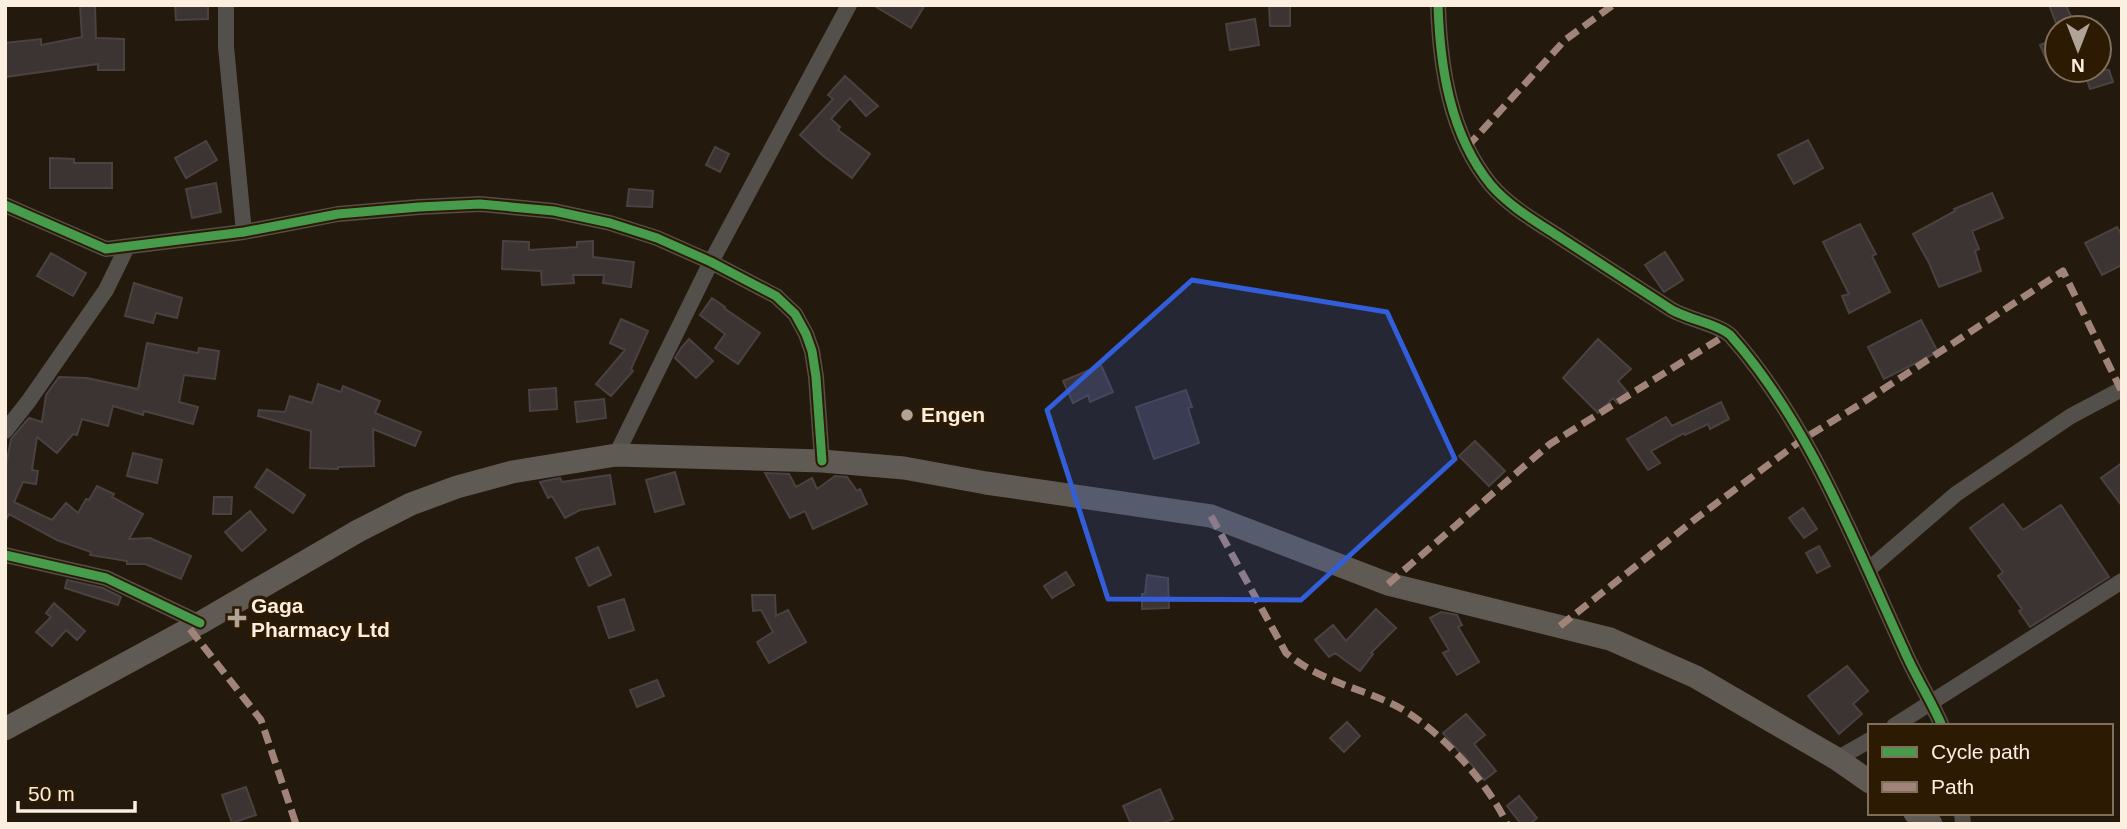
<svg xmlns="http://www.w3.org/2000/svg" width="2127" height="829" font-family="Arial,sans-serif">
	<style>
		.building { fill: #3b3432; stroke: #4a4241; stroke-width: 2 }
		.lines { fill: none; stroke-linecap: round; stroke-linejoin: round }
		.street { stroke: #534f4a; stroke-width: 16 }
		.secondary { stroke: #5f5a54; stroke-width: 23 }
		.quiet { stroke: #a18479; stroke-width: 7; stroke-dasharray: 14 7; stroke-linecap: butt }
		.cycleway-casing { stroke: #2d1a02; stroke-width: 13 }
		.cycleway { stroke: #469c4c; stroke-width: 9 }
		.marked { fill: #335ed9; fill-opacity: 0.2; stroke: #335ed9; stroke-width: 5; stroke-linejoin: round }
		.poi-dot { fill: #b0a496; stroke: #2d1a02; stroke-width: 2.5 }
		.labels { text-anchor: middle; stroke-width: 7; stroke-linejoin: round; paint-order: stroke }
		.poi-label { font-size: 21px; font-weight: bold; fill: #fcefe0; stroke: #2d1a02; text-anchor: start }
	</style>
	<rect width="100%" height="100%" fill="#23190c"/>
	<path class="building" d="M80,5H95L96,38L124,39V70H98V64L5,77V43L41,39V45L82,37Z
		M175,5H208V19L176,20Z
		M873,5H925L911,28Z
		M1269,5H1290V26H1270Z
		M2049,5H2066L2076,28H2058Z
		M1255,19L1259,45L1230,50L1226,24Z
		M2057,38V56L2047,61L2040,45Z
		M2084,70H2109L2113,82L2090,89Z
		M845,76L878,106L866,116L850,98L831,119L840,127L838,130L870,154L852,178L822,155L800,135L833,99L828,95Z
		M1808,140L1823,168L1794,184L1778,155Z
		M206,141L217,160L186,178L175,158Z
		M715,147L729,154L720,172L706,165Z
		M50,158L74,159V163H112V188H50Z
		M216,183L221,212L192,218L186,189Z
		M629,189L653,191L652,207L627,206Z
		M1992,193L2003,218L1972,231L1979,249L1975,251L1981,271L1939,287L1929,263L1913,234L1955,211L1954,209Z
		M1860,224L1876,254L1872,256L1890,292L1849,313L1842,296L1849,294L1823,242Z
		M2117,227L2122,236V265L2102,275L2085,243Z
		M503,241L529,242V250L577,247V242L593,241V257L634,262L631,287L603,283L604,275H573L574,283L542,285L541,271L502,269Z
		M1665,252L1683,280L1664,292L1645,265Z
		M51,253L86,273L73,296L37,276Z
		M134,283L182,298L177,318L156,313L153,323L125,316Z
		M712,298L725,307L724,308L760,333L738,364L715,348L725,334L700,315Z
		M621,319L648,331L631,369L633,371L611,396L596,384L625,350L610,343Z
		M1921,320L1938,352L1884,379L1868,347Z
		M689,339L713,361L696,378L675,358L681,348Z
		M1598,339L1631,369L1618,381L1628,393L1617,403L1613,398L1598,413L1563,378Z
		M147,343L198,353L199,348L219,351L215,379L184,375L179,402L198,407L193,424L144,411L143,415L113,406L108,426L82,419L77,435L73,434L57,453L37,437L32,470L38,471L36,484L23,482L14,502L52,520L66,503L78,513L86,499L89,500L97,486L114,494L112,497L143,514L129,539L150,538L191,556L181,579L145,564H127V561L90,555L91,552L57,540L9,514L5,522V471L11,439L29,418L42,422L46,395L59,377L87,378L138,389Z
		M1101,365L1113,392L1090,402L1088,395L1073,403L1063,381Z
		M318,384L341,392L343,386L380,401L375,413L421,432L415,446L373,429L374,466L338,467V469L310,468L311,431L258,416L259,410L285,412L290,396L312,403Z
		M556,388L557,409L530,411L529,390Z
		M1186,390L1192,407L1188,408L1199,443L1154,459L1136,407Z
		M604,399L606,418L577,422L575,402Z
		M1721,402L1729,419L1710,429L1708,424L1685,435L1684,433L1651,451L1660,463L1648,470L1627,439L1666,417L1672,426Z
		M1475,441L1505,471L1489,486L1459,456Z
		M133,453L162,460L157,483L127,476Z
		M2122,463V506L2101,478Z
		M267,469L305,495L293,513L255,487Z
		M675,472L684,504L655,512L646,480Z
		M765,473L789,474L796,487L812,478L817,489L835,476L847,477L857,491L860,489L867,504L813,529L805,511L790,518Z
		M610,475L615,504L580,510L565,518L552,496L548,498L540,482L560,478L562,482Z
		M214,497H232L231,514H213Z
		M2003,504L2023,530L2061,505L2109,577L2030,627L2019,611L2022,609L1998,576L2003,572L1970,528Z
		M1803,508L1817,529L1804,538L1789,518Z
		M250,511L266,530L242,551L225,532Z
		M1819,546L1830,566L1817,573L1806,553Z
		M598,547L611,575L589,586L576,558Z
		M1066,572L1074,585L1052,598L1044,586Z
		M1147,575L1168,578L1169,608L1142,609V594H1145Z
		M67,580L103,588L121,597L118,605L65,588Z
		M752,595H775L776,616L788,610L806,642L769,663L757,642L773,632L761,610L753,611Z
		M624,599L634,630L609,638L598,607Z
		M54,603L85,631L77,640L66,630L52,646L36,632L51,617L46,613Z
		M1376,609L1396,628L1371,653L1373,654L1360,671L1335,653L1329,657L1315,640L1333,625L1346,641Z
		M1441,612L1457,615L1462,625L1458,627L1479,662L1457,675L1443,653L1449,650L1430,618Z
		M1847,666L1868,691L1853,704L1862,714L1839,734L1808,696Z
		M657,680L664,696L637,707L630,690Z
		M1466,714L1485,735L1474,744L1496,771L1484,780L1463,754L1462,755L1443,733Z
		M1347,722L1360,736L1344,752L1330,738Z
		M246,787L256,815L232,823L222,795Z
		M1160,789L1173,819L1160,824H1131L1123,806Z
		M1519,796L1537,818L1530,824H1521L1507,806Z"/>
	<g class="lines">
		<path class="street" d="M226,5V47L244,232
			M1438,5C1440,67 1450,135 1491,185C1509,206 1535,221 1558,236C1595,260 1632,284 1669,308C1684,319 1720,324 1731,336C1810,425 1855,544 1904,650C1915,676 1931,700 1942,726
			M5,205L106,249L244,232L338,214L419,207L480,204L554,211L610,223L657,238L711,262L776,296L795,314L806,334L812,351L816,377L822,461
			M5,431L28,402L106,290L127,247
			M616,455L711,262L849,5
			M5,555L106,578L200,623
			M1868,570L1956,494L2071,416L2122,389
			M1894,726L2122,581
			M1837,759L1870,740
			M1962,813L1963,824"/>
		<path class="secondary" d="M5,729L200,623L358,531L411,504L457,487L512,472L616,455L822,461L904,468L986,483L1211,516L1388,584L1610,639L1696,677L1837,759L1870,782
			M1915,813L1931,824"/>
		<path class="quiet" d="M1467,147L1565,40L1613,5
			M1211,516L1286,653C1319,680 1350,685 1388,702C1432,721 1487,780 1507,824
			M1388,584L1550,444L1729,333
			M1560,626L1698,517L1803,439L1859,405L2063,271L2121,390
			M190,629L261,720L296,824"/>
		<defs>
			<path id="cycleway" d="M1438,5C1440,67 1450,135 1491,185C1509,206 1535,221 1558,236C1595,260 1632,284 1669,308C1684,319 1720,324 1731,336C1810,425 1855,544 1904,650C1915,676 1931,700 1942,726
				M5,205L106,249L244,232L338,214L419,207L480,204L554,211L610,223L657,238L711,262L776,296L795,314L806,334L812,351L816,377L822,461
				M5,555L106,578L200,623"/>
		</defs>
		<use href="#cycleway" class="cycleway-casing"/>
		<use href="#cycleway" class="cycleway"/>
	</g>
	<path class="marked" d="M1192,280L1387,312L1455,459L1301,600L1108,599L1047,410Z"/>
	<g class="poi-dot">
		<circle cx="907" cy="415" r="7"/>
		<path d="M233.5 607.5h7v7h7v7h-7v7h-7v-7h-7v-7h7z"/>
	</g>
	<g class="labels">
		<g class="poi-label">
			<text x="921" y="422">Engen</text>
			<text x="251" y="613">Gaga<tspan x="251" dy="24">Pharmacy Ltd</tspan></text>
		</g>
	</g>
	<rect width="2127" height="829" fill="none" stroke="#fcefe0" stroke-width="14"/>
	<rect x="1868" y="724" width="245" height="91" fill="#2d1a02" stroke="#806f5b" stroke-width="2"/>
	<rect x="1882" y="747" width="35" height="10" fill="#469c4c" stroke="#806f5b" stroke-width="2"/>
	<text x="1931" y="759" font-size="21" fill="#fcefe0">Cycle path</text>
	<rect x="1882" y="782" width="35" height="10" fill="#a18479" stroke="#806f5b" stroke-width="2"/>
	<text x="1931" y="794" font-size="21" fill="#fcefe0">Path</text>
	<g transform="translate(2078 49) rotate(180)"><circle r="33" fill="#2d1a02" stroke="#806f5b" stroke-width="2"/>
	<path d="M0-5L12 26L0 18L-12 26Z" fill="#b0a496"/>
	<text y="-10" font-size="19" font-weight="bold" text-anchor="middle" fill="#fcefe0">N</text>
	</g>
	<path d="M18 801v10h117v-10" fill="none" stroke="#fcefe0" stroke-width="3.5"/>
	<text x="28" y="801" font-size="21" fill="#fcefe0" stroke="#2d1a02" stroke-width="5" paint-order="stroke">50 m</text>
</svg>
